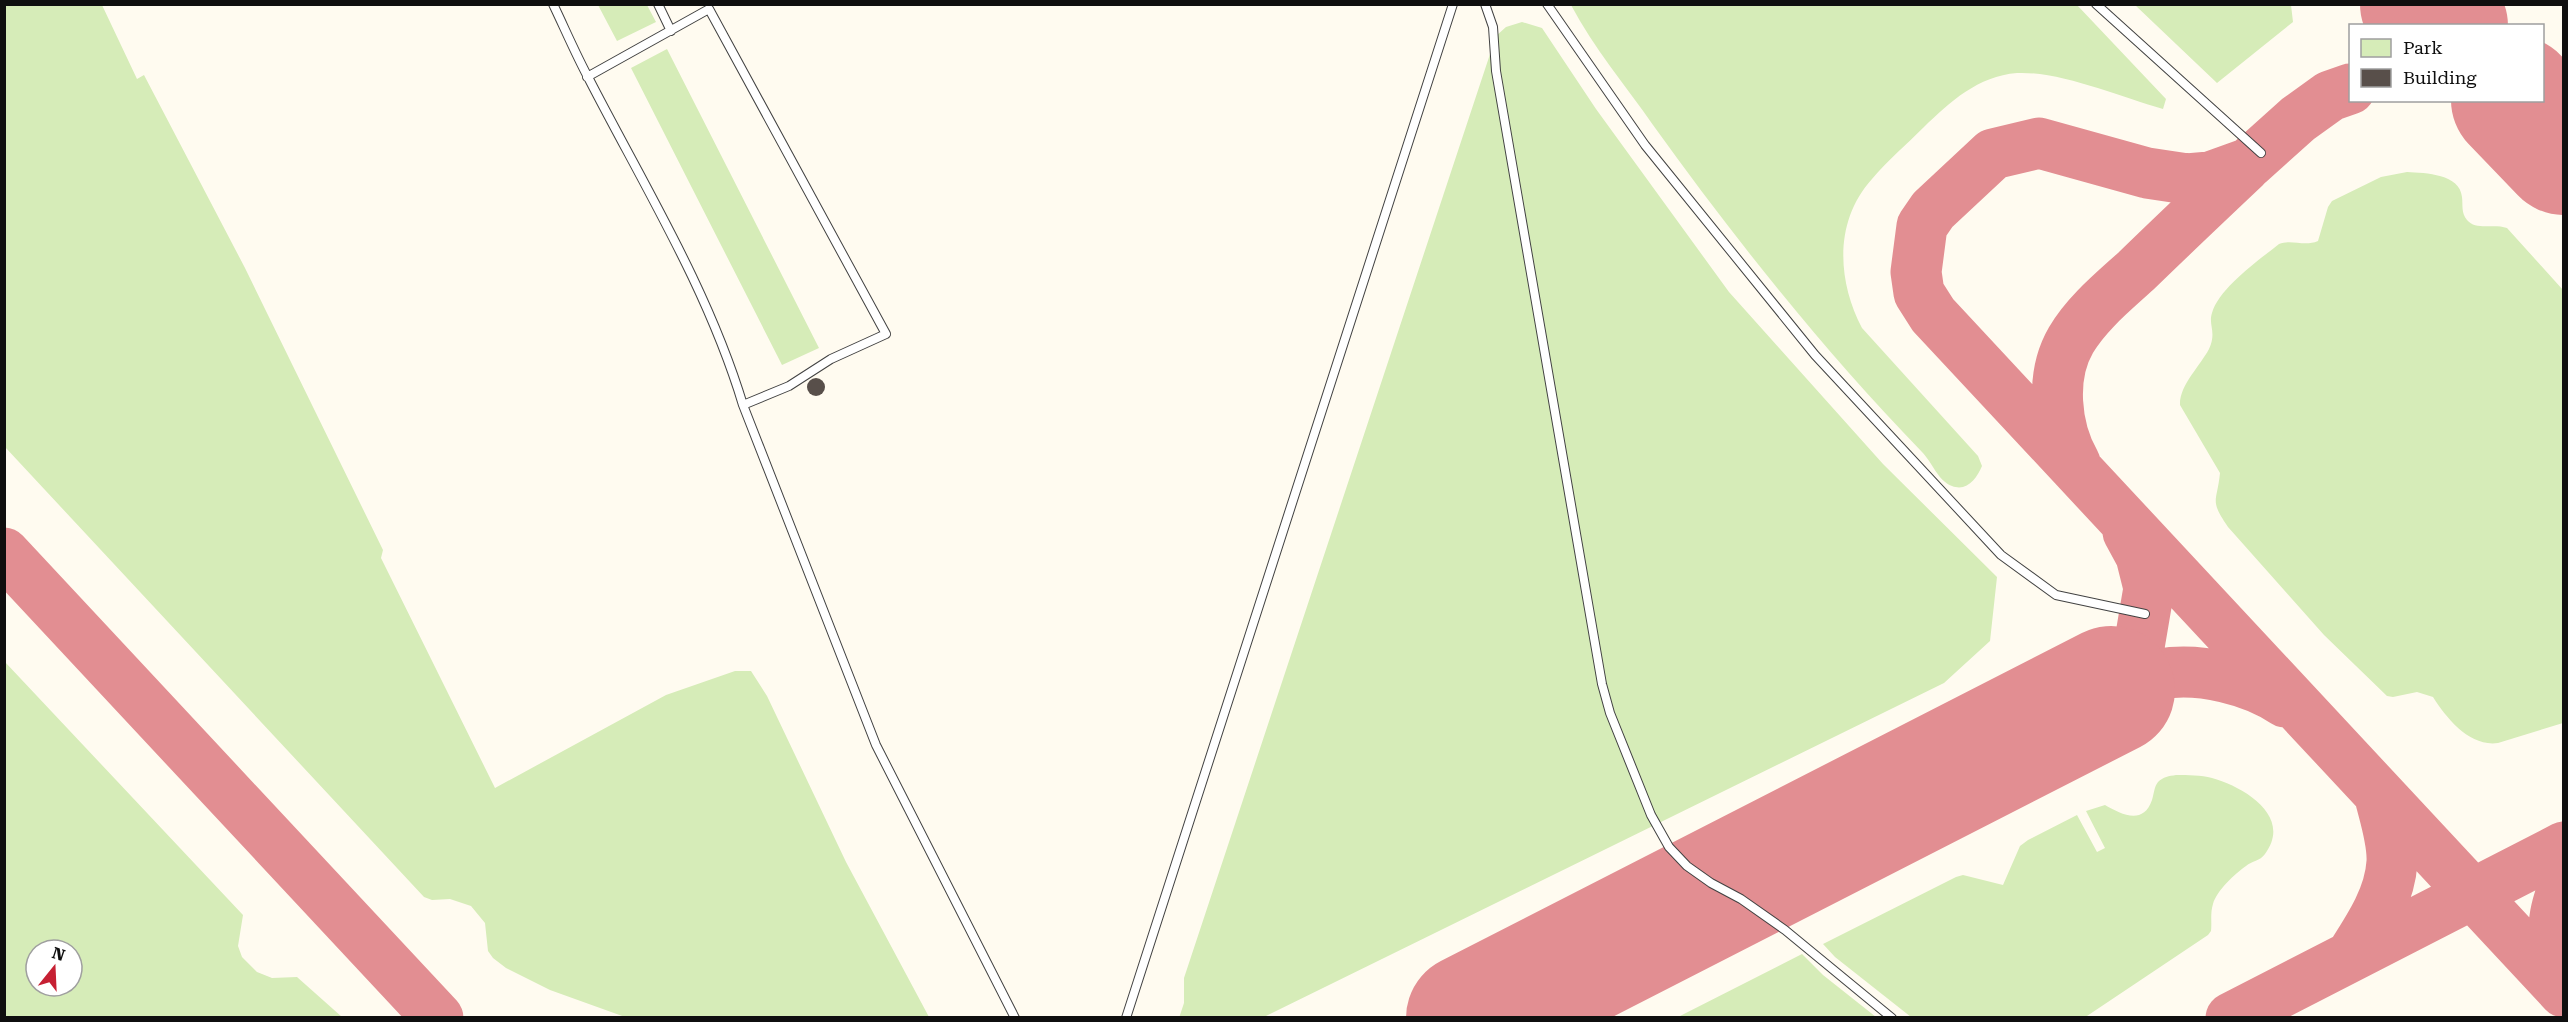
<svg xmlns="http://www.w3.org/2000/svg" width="2568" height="1022" font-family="'Roboto Serif',serif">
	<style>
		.green { fill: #d6ecb8; fill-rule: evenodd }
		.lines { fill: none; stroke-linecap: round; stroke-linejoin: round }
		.taxiway { stroke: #e28e92; stroke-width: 51 }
		.runway { stroke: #e28e92; stroke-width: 128 }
		.building { fill: #584f4a }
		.lane-casing { stroke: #424242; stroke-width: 10 }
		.lane { stroke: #fff; stroke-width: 8 }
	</style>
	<rect width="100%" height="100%" fill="#fffbf0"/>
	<path class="green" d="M5,4L102,5L137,79L144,75L245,268L383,550L381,558L495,788L666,695L735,671H751L767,696L846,862L929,1017H625L550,990L506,968L493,958L488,951L485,923L471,906L450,899L432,900L424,897L5,447Z
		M598,5H647L656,22L617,41Z
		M1571,5H2077L2166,99L2163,109C2120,97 2060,71 2017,73C1978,76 1950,102 1924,127C1907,144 1888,160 1872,179C1834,221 1837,280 1862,328L1978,456L1982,466C1977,478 1967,492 1952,486C1938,481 1932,462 1922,452C1824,351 1735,239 1653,125C1626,86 1593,47 1571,5Z
		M2135,5H2291L2293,22L2217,83Z
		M1522,22L1542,28L1596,109L1729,292L1883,464L1997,577L1990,641L1944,683L1264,1017L1179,1018L1184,1003V978L1496,36L1506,27Z
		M667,49L819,348L782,365L631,68Z
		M2407,172C2426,173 2460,174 2462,197C2463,205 2461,213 2467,220C2476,231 2494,223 2507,228L2563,290V723L2498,743C2470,747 2447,719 2433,697L2417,692L2393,697L2387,696L2324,635L2228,527C2209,499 2217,503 2220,473L2180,405C2179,386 2200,366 2209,349C2217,332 2208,325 2212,313C2219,288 2259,260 2279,244C2292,239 2304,247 2318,241L2328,207L2332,201L2381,177Z
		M5,662L243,915L238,946L242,957L257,972L272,978L297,977L342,1017H5ZM36,950H72V986H36Z
		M2176,775C2188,775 2201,775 2212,778C2244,787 2293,816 2265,854C2260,861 2252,861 2246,866C2235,874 2217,890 2213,904C2210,913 2212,922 2211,931L2208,935L2084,1018L1911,1017L1835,957L1823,944L1956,877L1963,875L2003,885L2020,846L2028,840L2077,815L2097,852L2105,848L2086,811L2105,805C2121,814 2143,826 2152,800C2154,794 2154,787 2158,782C2163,777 2169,776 2176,775Z
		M1802,954L1823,975L1876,1017H1678Z"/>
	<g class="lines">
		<path class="taxiway" d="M2350,89L2330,96L2298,119L2249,163L2210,177L2187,179L2147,173L2039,143L1993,154L1933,210L1922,226L1916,272L1919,293L1933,315L2564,992
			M2499,100L2525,119L2564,152
			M2075,463C2055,428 2050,376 2071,340C2087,313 2113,292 2136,271C2172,236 2209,201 2245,167
			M4,553L438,1018
			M2111,690C2127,685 2144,677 2160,674C2200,667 2252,680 2285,702
			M2111,690L2128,670L2139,647L2149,588L2141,556L2128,532
			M2564,886C2549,924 2553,934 2564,972
			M2351,956C2369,928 2390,897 2392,862C2393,841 2385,817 2380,797
			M2231,1018L2564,847"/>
		<path class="runway" d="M2424,4L2444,26
			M2515,100L2564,151
			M1470,1018L2111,690"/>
	</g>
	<path class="building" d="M807 387a9 9 0 1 1 18 0a9 9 0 1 1-18 0Z"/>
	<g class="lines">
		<defs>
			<path id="lane" d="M553,4C565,29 576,55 589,79C644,186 708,289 743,405L876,745L1015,1018
				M658,4L671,31
				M1485,4L1493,27L1496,71L1602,684L1610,713L1651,815L1669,847L1687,866L1711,883L1741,899L1785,930L1892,1018
				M1547,4L1645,145L1815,355L2001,555L2056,595L2145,614
				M2096,4L2261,153
				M587,77L709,9L886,334L831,359L789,386L743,405
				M1126,1018L1453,4"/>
		</defs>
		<use href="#lane" class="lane-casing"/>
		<use href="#lane" class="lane"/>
	</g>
	<rect width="2568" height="1022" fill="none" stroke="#0f0f0f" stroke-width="12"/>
	<rect x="2349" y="24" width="195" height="78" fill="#ffffff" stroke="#9f9f9f" stroke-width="1.5"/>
	<rect x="2361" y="39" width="30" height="18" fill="#d6ecb8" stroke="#9f9f9f" stroke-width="1.5"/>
	<text x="2403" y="54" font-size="18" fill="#0f0f0f">Park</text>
	<rect x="2361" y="69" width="30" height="18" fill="#584f4a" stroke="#9f9f9f" stroke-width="1.5"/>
	<text x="2403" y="84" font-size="18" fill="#0f0f0f">Building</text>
	<g transform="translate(54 968) rotate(18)"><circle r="28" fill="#ffffff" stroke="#9f9f9f" stroke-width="1.5"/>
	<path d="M0-4.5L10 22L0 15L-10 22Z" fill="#c62033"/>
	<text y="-9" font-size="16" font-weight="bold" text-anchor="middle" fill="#0f0f0f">N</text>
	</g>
</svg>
